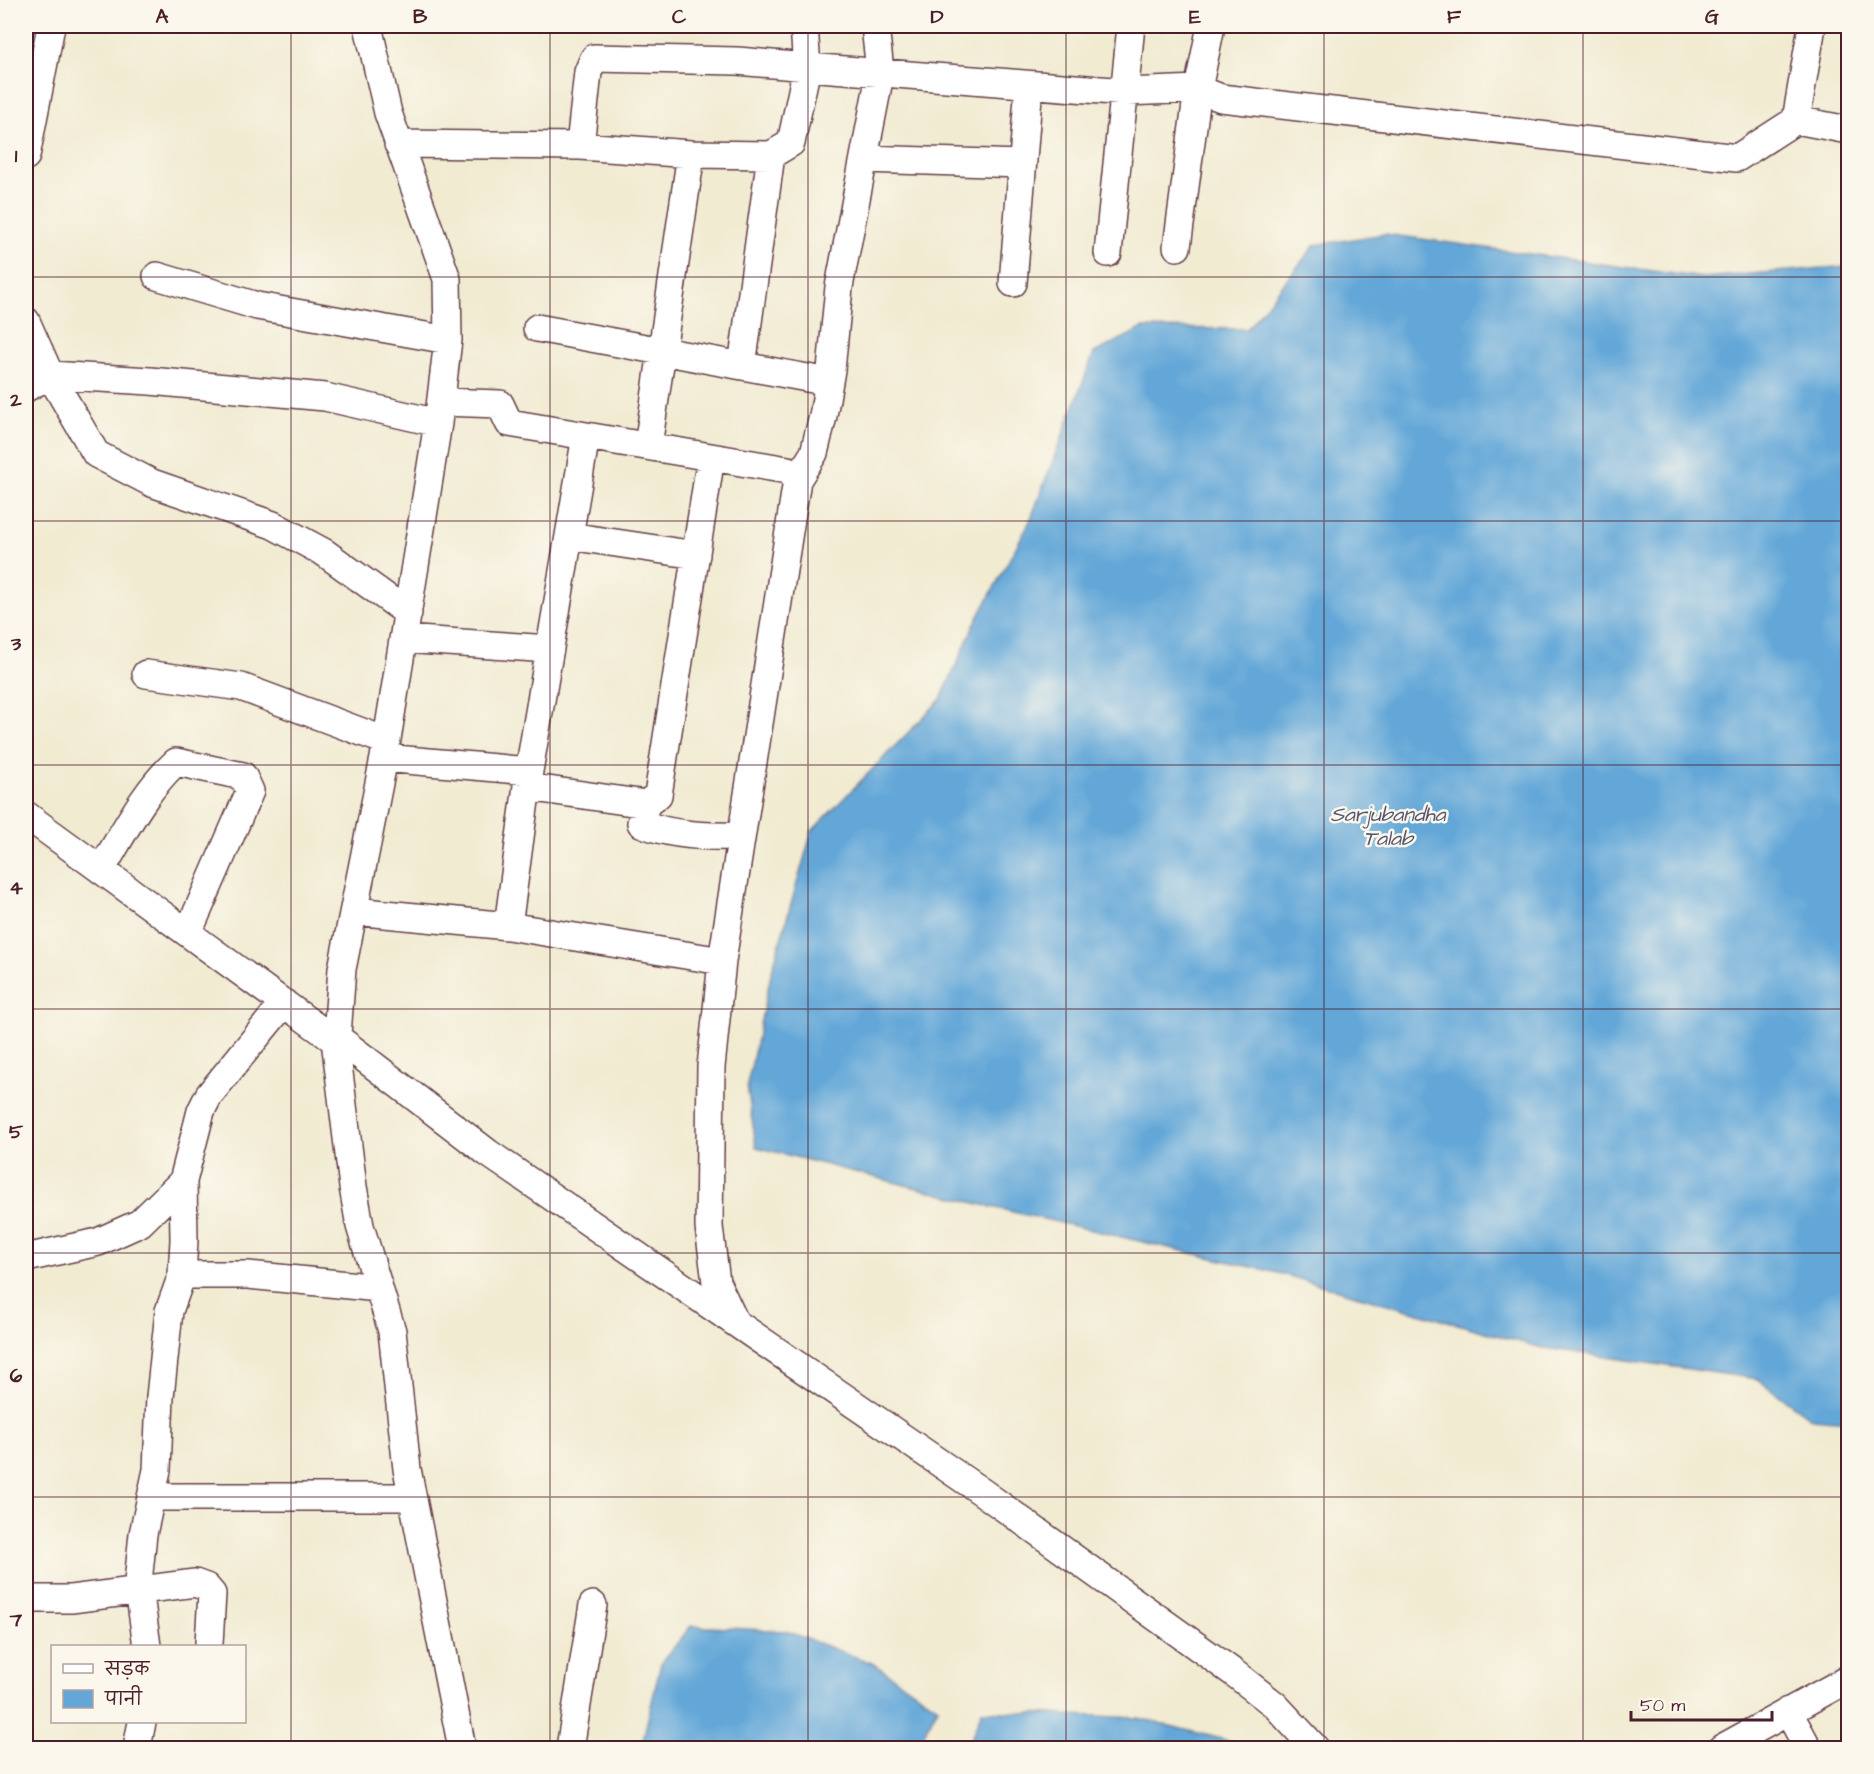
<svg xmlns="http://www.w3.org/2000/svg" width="1874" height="1774" font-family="'Architects Daughter','Playpen Sans Deva',sans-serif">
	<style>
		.water { fill: #63a7d8; stroke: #566382; stroke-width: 1.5 }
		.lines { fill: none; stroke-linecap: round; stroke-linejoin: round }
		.minor-casing { stroke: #633e44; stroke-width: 30 }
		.minor { stroke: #fff; stroke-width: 27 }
		.grid { fill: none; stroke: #4a1f2b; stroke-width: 1.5; stroke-opacity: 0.55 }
		.labels { text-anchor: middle; stroke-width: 5; stroke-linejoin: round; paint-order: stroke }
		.water-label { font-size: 21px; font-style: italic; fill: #545570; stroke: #fbf7ec }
		.neatline { fill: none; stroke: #4a1f2b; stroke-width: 2 }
		.grid-label { font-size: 20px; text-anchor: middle; font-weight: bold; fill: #4a1f2b }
	</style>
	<rect width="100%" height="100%" fill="#fbf7ec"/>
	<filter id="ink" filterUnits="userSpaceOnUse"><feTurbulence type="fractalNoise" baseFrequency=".0167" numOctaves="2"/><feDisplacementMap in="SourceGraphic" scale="12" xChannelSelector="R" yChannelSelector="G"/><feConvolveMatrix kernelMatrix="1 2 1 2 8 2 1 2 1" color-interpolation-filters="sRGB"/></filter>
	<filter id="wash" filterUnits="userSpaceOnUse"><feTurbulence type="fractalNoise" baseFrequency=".008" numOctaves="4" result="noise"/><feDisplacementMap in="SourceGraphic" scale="24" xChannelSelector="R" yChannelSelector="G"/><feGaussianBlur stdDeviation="1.35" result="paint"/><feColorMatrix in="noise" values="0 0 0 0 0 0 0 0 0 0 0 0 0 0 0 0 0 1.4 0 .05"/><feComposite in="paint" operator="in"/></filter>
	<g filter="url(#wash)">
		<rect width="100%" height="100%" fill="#f1ebd2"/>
		<path class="water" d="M1385,234L1703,278L1848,266V1422L1812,1419L1757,1379L1538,1347L1282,1274L987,1206L756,1147L747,1085L771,974L812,831L941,699L974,625L1030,521L1094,353L1143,328L1247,329L1315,245Z
			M691,1626L786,1631L872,1663L938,1707L917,1748H641L661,1663Z
			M982,1711L1139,1718L1233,1742L1238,1748H967Z"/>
	</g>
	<g filter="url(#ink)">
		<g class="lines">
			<defs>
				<path id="minor" d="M368,26L388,113L447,279L448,340L438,423L384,758L342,969L336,1048L353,1187L360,1226L392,1331L407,1469L462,1748
					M1812,26L1796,120L1848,130
					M398,144L580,146L691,154L771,155L791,143L807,67L1126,92L1198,89L1221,98L1737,158L1796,120
					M580,146L588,72L594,58L737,61L807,67L804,26
					M26,156L51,26
					M864,159L1022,164
					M1177,247L1198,89L1211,26
					M1108,253L1131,26
					M157,276L257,306L448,340
					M1013,283L1029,85
					M26,321L50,375L96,454L152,483L273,525L325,553L408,613
					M537,328L829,382
					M742,366L771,155
					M26,388L50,375L150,381L325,397L438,423
					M441,402L500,404L509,423L788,470L797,480
					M648,446L691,154
					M569,536L696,555
					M403,639L550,649
					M146,674L241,687L386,741
					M384,758L529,771
					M527,787L646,804L658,795L711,457
					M646,804L641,823C671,836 710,837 741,836
					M26,815L330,1037L343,1042L488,1153L982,1492L1234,1673L1275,1705L1315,1748
					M101,870C123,834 144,791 176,762L243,776L250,791L188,933
					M354,911L508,926L722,961
					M508,926L529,771L586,436
					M26,1258L98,1242L140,1223L183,1181
					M182,1275H248L379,1288
					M735,1322L716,1282L709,1227L711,1067L722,961L797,480L814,453L823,416L831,370L839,287L878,85L880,71L875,26
					M151,1497H412
					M26,1599H71L195,1583L206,1587L212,1594L209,1643
					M147,1646L138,1582L143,1534L157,1470L160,1397L169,1311L182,1275L184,1240L183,1181L201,1111L209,1095L284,1003
					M1788,1711L1808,1748
					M137,1748L142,1722
					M570,1748L593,1605
					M1722,1748L1848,1679"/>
			</defs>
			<use href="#minor" class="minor-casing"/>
			<use href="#minor" class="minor"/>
		</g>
	</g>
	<path class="grid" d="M291,26V1748M550,26V1748M808,26V1748M1066,26V1748M1324,26V1748M1583,26V1748M26,277H1848M26,521H1848M26,765H1848M26,1009H1848M26,1253H1848M26,1497H1848"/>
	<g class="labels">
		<g class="water-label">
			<text x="1388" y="821">Sarjubandha<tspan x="1388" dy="24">Talab</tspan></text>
		</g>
	</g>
	<rect width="1874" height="1774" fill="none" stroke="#fbf7ec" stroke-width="66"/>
	<rect x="51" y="1645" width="195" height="78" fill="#fbf7ec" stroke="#b4a19f" stroke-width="1.5"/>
	<rect x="63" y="1664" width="30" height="9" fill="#ffffff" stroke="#b4a19f" stroke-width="1.5"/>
	<text x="105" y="1675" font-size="18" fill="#4a1f2b">सड़क</text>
	<rect x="63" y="1690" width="30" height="18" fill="#63a7d8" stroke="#b4a19f" stroke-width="1.5"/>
	<text x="105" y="1705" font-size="18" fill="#4a1f2b">पानी</text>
	<path d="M1631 1711v9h141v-9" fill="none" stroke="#4a1f2b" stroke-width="3"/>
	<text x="1640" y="1711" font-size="18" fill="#4a1f2b" stroke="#fbf7ec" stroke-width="4.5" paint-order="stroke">50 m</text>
	<rect x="33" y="33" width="1808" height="1708" class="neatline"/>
	<g class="grid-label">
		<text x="162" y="23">A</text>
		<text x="420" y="23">B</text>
		<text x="679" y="23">C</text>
		<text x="937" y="23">D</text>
		<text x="1195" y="23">E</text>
		<text x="1454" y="23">F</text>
		<text x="1712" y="23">G</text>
		<text x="16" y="162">1</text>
		<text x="16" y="406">2</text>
		<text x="16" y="650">3</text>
		<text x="16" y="894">4</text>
		<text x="16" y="1138">5</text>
		<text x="16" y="1382">6</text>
		<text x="16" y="1626">7</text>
	</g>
</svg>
